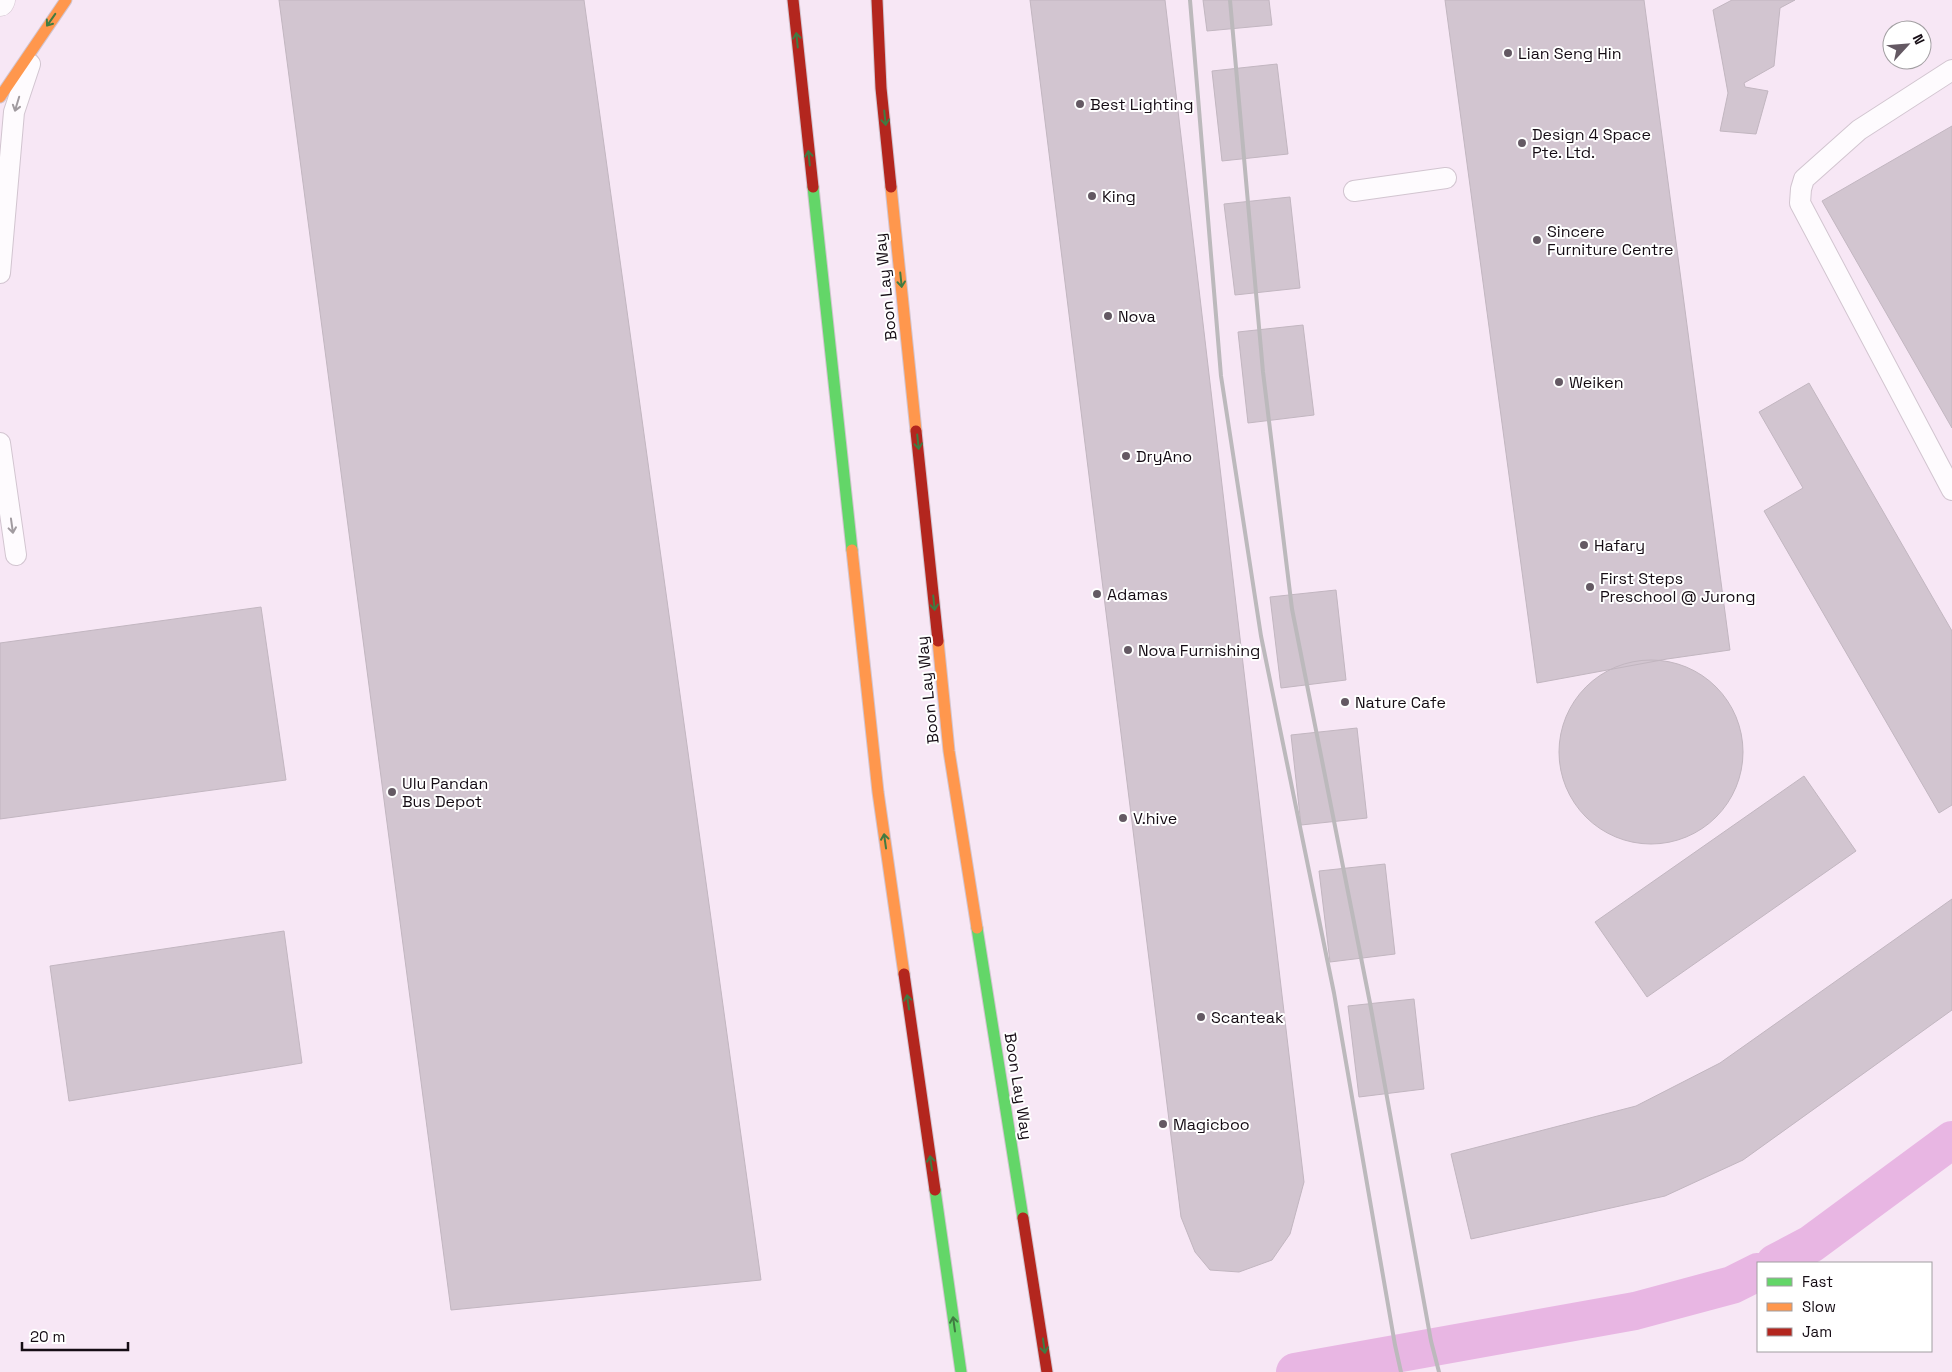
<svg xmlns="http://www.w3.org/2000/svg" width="1952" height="1372" font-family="'Space Grotesk',sans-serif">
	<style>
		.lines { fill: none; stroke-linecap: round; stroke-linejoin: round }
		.canal { stroke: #e8b6e3; stroke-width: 38 }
		.building { fill: #d2c5d0; stroke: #c2b6c0 }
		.lane-casing { stroke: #d2c5d0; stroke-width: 22 }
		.street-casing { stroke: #d2c5d0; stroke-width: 29 }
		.fast-casing { stroke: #d2c5d0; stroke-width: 13 }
		.slow-casing { stroke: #d2c5d0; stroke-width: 13 }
		.jam-casing { stroke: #d2c5d0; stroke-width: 13 }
		.lane { stroke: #fefbfe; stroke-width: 20 }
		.street { stroke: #fefbfe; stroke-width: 28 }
		.fast { stroke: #63d668; stroke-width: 11 }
		.slow { stroke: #ff974d; stroke-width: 11 }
		.jam { stroke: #b3261e; stroke-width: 11 }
		.rail { stroke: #bcb9bc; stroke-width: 4 }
		.oneway { stroke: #407b42 }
		.oneway2 { stroke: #a19ba0 }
		.poi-dot { fill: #645963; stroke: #fff; stroke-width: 2 }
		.labels { text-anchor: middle; stroke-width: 4; stroke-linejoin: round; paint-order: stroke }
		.poi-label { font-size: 16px; fill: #150c14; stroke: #fff; text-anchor: start }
		.street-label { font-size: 16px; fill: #150c14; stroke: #fff }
	</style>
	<rect width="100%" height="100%" fill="#f7e7f5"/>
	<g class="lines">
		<path class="canal" d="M1775,1263L1811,1244L1952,1140
			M1295,1372L1635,1311L1732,1285L1758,1272"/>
	</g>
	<path class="building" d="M279,0H584L761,1280L451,1310Z
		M1030,0H1165L1304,1182L1290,1234L1272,1260L1239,1272L1210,1270L1195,1252L1181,1217Z
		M1203,0H1269L1272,25L1207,31Z
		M1445,0H1644L1730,650L1667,659L1537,683Z
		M1732,0H1795L1780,8L1774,66L1744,83L1745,87L1768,91L1756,134L1720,131L1728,93L1713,10Z
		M1277,64L1288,154L1222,161L1212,71Z
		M1952,126V428L1822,201Z
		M1290,197L1300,288L1235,295L1224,204Z
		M1303,325L1314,415L1248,423L1238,332Z
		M1809,383L1952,631V805L1939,813L1764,511L1803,488L1759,412Z
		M1336,590L1346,680L1281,688L1270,597Z
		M261,607L286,780L0,819V643Z
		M1559 752a92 92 0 1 1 184 0a92 92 0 1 1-184 0Z
		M1357,728L1367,818L1301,825L1291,735Z
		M1804,776L1856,851L1647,997L1595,922Z
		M1385,864L1395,954L1330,962L1319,871Z
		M1952,899V1010L1743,1160L1665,1196L1471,1239L1451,1154L1636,1106L1720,1063Z
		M284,931L302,1063L69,1101L50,966Z
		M1414,999L1424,1089L1359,1097L1348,1006Z"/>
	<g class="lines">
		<defs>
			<path id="lane" d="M1952,70L1859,130L1804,179L1801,189L1800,203L1952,490
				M1354,191L1446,178
				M0,273L14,112L30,64
				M0,443L16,555"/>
			<path id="street" d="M0,2L1,0"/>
			<path id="fast" d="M813,187L852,550
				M977,928L1023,1218
				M935,1190L961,1372"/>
			<path id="slow" d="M0,97L66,0
				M891,187L916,431
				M852,550L878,792L904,974
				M938,641L949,751L977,928"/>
			<path id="jam" d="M793,0L813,187
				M877,0L881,88L891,187
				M916,431L938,641
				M904,974L935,1190
				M1023,1218L1047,1372"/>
		</defs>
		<use href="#lane" class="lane-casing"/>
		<use href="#street" class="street-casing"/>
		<use href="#fast" class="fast-casing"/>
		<use href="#slow" class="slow-casing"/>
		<use href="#jam" class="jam-casing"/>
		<use href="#lane" class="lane"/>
		<use href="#street" class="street"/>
		<use href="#fast" class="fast"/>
		<use href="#slow" class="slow"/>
		<use href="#jam" class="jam"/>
		<path class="rail" d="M1190,0L1221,376L1261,636L1334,993L1395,1345L1401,1372
			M1230,0L1263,372L1292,609L1370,1003L1431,1341L1439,1372"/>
	</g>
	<defs><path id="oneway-shaft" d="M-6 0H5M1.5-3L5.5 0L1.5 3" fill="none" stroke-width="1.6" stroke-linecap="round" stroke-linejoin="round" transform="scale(1.25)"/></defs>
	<g class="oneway">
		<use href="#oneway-shaft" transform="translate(51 20) rotate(125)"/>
		<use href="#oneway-shaft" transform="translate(797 40) rotate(-96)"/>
		<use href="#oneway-shaft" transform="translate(885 118) rotate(84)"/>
		<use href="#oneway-shaft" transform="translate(809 158) rotate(-96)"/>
		<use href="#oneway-shaft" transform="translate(901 280) rotate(84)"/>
		<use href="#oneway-shaft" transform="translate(918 442) rotate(84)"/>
		<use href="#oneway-shaft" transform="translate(934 603) rotate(84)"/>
		<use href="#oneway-shaft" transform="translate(885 841) rotate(-98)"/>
		<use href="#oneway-shaft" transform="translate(908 1002) rotate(-98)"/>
		<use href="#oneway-shaft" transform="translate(931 1163) rotate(-98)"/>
		<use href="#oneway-shaft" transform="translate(954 1324) rotate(-98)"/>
		<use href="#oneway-shaft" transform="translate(1044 1346) rotate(82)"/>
	</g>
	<g class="oneway2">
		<use href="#oneway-shaft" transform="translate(17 104) rotate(107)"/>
		<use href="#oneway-shaft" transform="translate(12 526) rotate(82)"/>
	</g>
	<g class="poi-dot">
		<circle cx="1508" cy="53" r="5"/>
		<circle cx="1080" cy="104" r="5"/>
		<circle cx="1522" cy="143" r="5"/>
		<circle cx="1092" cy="196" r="5"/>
		<circle cx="1537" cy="240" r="5"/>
		<circle cx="1108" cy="316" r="5"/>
		<circle cx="1559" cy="382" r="5"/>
		<circle cx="1126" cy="456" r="5"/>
		<circle cx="1584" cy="545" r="5"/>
		<circle cx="1590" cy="587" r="5"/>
		<circle cx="1097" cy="594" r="5"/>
		<circle cx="1128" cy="650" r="5"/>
		<circle cx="1345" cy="702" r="5"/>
		<circle cx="392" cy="792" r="5"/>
		<circle cx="1123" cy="818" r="5"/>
		<circle cx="1201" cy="1017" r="5"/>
		<circle cx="1163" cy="1124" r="5"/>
	</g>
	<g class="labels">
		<g class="poi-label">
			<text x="1518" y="59">Lian Seng Hin</text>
			<text x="1090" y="110">Best Lighting</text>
			<text x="1532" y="140">Design 4 Space<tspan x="1532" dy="18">Pte. Ltd.</tspan></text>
			<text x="1102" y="202">King</text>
			<text x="1547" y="237">Sincere<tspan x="1547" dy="18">Furniture Centre</tspan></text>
			<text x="1118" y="322">Nova</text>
			<text x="1569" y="388">Weiken</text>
			<text x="1136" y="462">DryAno</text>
			<text x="1594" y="551">Hafary</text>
			<text x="1600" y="584">First Steps<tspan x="1600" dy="18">Preschool @ Jurong</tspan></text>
			<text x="1107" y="600">Adamas</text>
			<text x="1138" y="656">Nova Furnishing</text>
			<text x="1355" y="708">Nature Cafe</text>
			<text x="402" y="789">Ulu Pandan<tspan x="402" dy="18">Bus Depot</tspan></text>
			<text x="1133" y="824">V.hive</text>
			<text x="1211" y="1023">Scanteak</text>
			<text x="1173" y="1130">Magicboo</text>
		</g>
		<g class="street-label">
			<text transform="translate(885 287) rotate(-96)" y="6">Boon Lay Way</text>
			<text transform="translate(927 690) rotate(-96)" y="6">Boon Lay Way</text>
			<text transform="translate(1019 1086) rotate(81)" y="6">Boon Lay Way</text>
		</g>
	</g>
	<rect x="1757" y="1262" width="175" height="90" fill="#ffffff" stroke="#a19ea1"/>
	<rect x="1767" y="1278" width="25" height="8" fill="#63d668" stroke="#a19ea1"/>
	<text x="1802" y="1287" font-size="15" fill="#150c14">Fast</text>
	<rect x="1767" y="1303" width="25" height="8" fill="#ff974d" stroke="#a19ea1"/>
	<text x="1802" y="1312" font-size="15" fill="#150c14">Slow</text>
	<rect x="1767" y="1328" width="25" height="8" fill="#b3261e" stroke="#a19ea1"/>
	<text x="1802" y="1337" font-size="15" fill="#150c14">Jam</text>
	<g transform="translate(1907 45) rotate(64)"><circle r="24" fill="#ffffff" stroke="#a19ea1"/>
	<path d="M0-4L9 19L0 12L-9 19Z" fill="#645963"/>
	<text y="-8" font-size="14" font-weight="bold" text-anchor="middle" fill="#150c14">N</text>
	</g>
	<path d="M22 1342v8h106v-8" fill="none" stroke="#150c14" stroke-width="2.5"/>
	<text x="30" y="1342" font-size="15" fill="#150c14" stroke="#ffffff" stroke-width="4" paint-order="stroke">20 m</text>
</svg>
